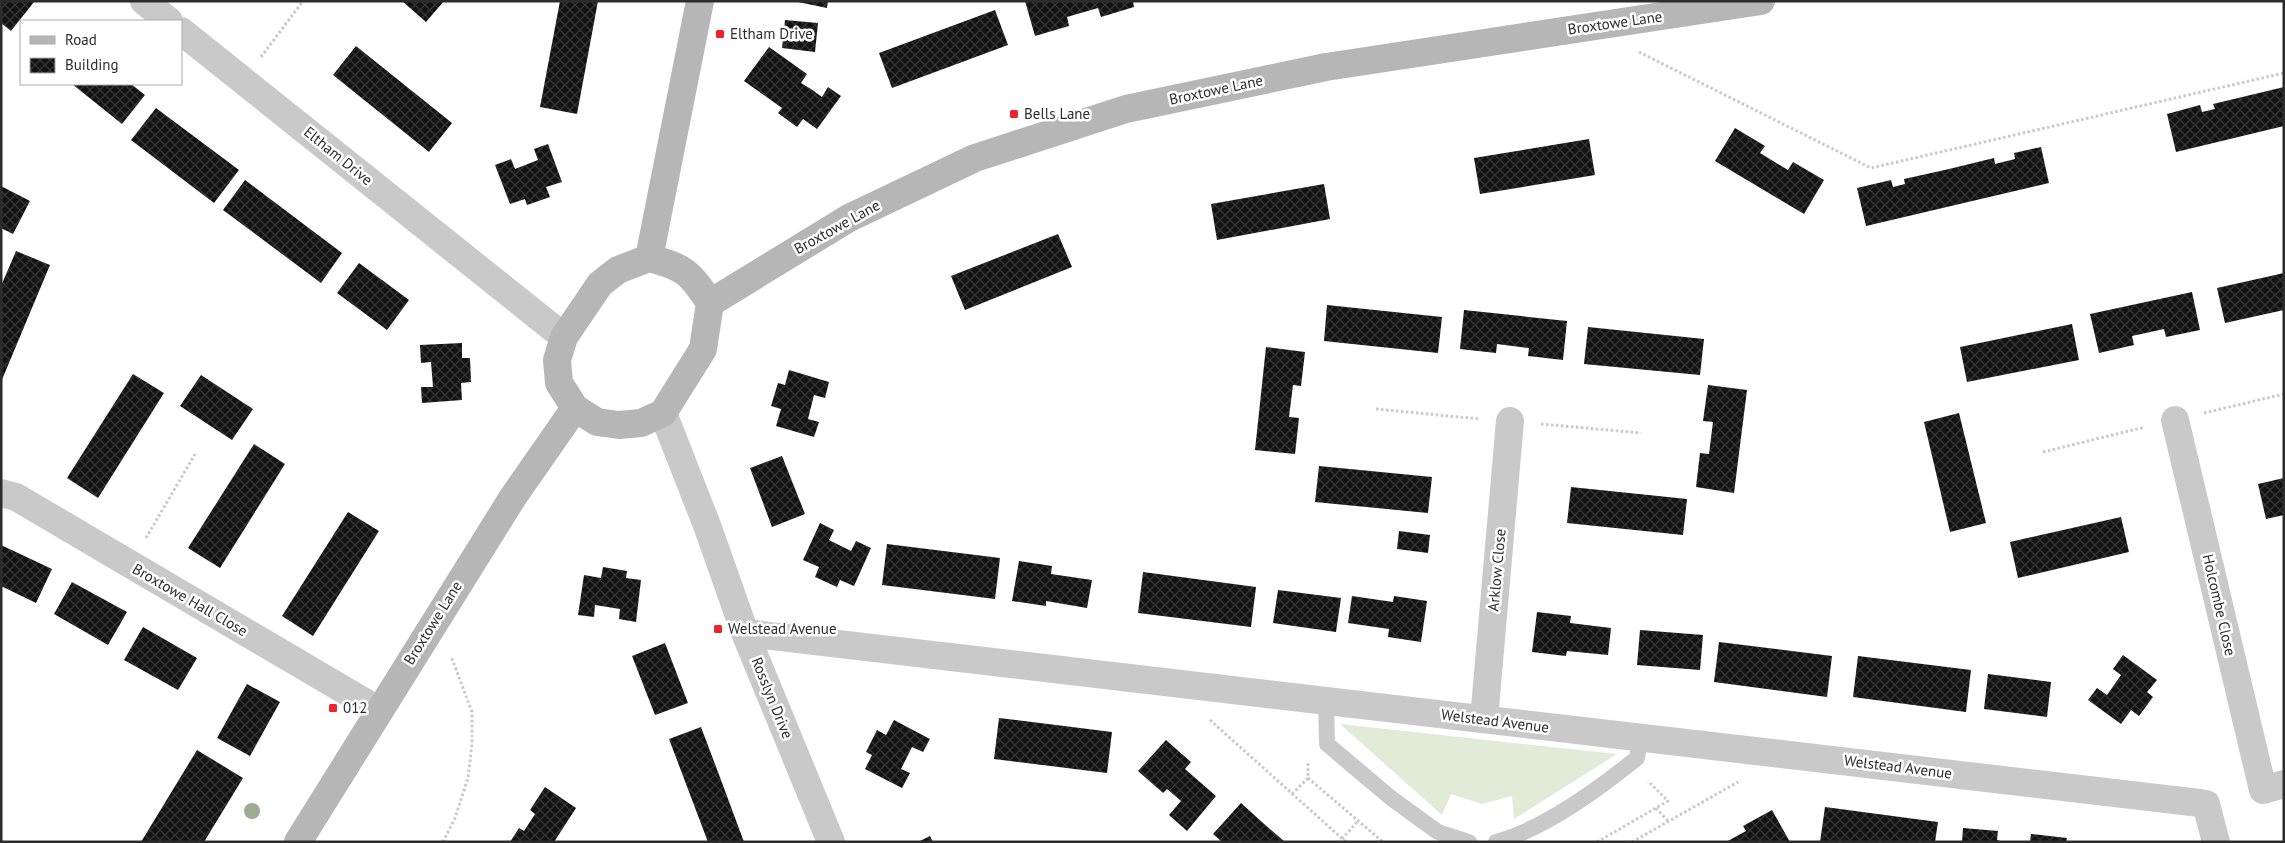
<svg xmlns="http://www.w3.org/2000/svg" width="2285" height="843" font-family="'PT Sans',sans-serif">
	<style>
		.grass { fill: #e1ebd8 }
		.building { fill: url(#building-cross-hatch) }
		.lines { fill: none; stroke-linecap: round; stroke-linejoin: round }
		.path { stroke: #c9c9c9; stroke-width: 3; stroke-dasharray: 2.5 2.5; stroke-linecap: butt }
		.lane { stroke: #c9c9c9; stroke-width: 16 }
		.street { stroke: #c9c9c9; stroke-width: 28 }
		.secondary { stroke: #b6b6b6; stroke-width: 28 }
		.tree { fill: #9dac92 }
		.poi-dot { fill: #ed242b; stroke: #fff; stroke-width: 2 }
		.labels { text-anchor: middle; stroke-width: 5; stroke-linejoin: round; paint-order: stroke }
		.street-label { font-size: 15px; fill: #2c2c2c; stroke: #fff }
		.poi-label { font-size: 15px; fill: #2c2c2c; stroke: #fff; text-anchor: start }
	</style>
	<defs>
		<pattern id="building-cross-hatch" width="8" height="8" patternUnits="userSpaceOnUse" patternTransform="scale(1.25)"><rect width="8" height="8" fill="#131313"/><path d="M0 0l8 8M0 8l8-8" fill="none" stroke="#363636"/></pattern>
	</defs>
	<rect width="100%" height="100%" fill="#fff"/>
	<path class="grass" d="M1340,724L1617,754L1514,819L1512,796L1482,804L1451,794L1442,815Z"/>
	<path class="building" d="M1,1H33L34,2L11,31L1,23Z
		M402,1H444L426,22Z
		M560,1H598L577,114L540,107Z
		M793,1H828L827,8Z
		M1025,1H1133L1134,7L1101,17L1098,8L1067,17L1069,26L1035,36Z
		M995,10L1008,45L892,88L879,53Z
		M785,20L818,23L815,52L782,48Z
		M356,46L452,123L429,152L333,75Z
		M769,47L807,74L801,83L811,89L822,97L828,87L841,96L817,129L803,119L797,127L778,113L782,108L744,81Z
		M72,84H131L145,95L122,124Z
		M2284,87V126L2176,152L2167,114L2200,105L2202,112L2215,109L2213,104Z
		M156,108L239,170L214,203L131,140Z
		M1735,128L1765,146L1760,153L1788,170L1793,162L1824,180L1804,214L1715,161Z
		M1589,139L1595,175L1480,194L1474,158Z
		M548,144L562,182L546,187L550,197L527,205L525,199L510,204L495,165L511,159L515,169L538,160L534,149Z
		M2041,147L2049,183L1866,226L1857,188L1891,180L1893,187L1905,184L1904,179L1949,169L1994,158L1995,164L2015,159L2014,153Z
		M245,180L342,253L321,283L223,210Z
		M1324,184L1330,219L1217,240L1211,204Z
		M1,186L30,201L13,234L1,228Z
		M1058,234L1072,267L965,310L951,276Z
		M16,251L50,265L1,382V286Z
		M359,263L409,300L387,330L337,293Z
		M2284,273V310L2225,323L2217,288Z
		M2192,292L2200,330L2166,337L2164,329L2132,336L2134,345L2099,353L2090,314Z
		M1327,305L1442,317L1438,353L1324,341Z
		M1464,310L1567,321L1563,360L1528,356L1529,348L1497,344L1496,353L1460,349Z
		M2072,324L2079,360L1967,382L1960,347Z
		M1588,327L1704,339L1700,375L1584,364Z
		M462,343V358H470L471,382L461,383L462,400L422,403L421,387H433L431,362L421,363L420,345Z
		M1266,347L1305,352L1301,386L1293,385L1289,417L1299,418L1295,454L1255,450Z
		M789,370L829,382L825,398L814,395L808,419L819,422L814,437L776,426L781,409L771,406L778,383L785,385Z
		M133,374L164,393L98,498L67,478Z
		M201,375L253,409L232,440L180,406Z
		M1708,385L1747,390L1734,493L1696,487L1700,453L1709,454L1713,422L1703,421Z
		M1959,413L1986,523L1950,532L1924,422Z
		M254,444L285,464L220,568L188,548Z
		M782,456L805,514L772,527L750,468Z
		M1319,466L1432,477L1428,513L1315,502Z
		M2284,478V515L2266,519L2258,484Z
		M1571,487L1687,499L1683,535L1567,523Z
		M348,512L379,531L313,636L282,616Z
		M2121,517L2129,552L2018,578L2010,542Z
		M820,523L834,530L829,540L851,551L856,541L871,548L854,586L840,580L837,587L815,577L819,567L803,560Z
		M1399,531L1430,535L1428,553L1397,549Z
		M887,544L1000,558L995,599L882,585Z
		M1,545L52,569L36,603L1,586Z
		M1019,561L1052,566L1051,574L1092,580L1087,608L1046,601V606L1012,601Z
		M603,567L627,571L626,578L641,580L636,622L619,619L620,609L595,605L594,617L578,615L584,575L601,578Z
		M1143,572L1256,587L1251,627L1138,613Z
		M72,582L127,612L108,645L54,614Z
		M1278,590L1341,598L1336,632L1273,623Z
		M1352,596L1393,602L1394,596L1427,601L1421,642L1388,637L1389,629L1348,623Z
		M1537,612L1571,616L1570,623L1611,628L1608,655L1567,651L1566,656L1532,652Z
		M143,627L197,658L178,690L124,660Z
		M1640,630L1703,635L1700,670L1637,665Z
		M1719,642L1832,656L1827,697L1714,682Z
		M665,643L688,703L655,715L632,656Z
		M2123,655L2157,680L2147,692L2153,697L2139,716L2131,710L2121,724L2088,700L2097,688L2107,695L2121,675L2113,669Z
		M1858,656L1971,670L1966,712L1853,697Z
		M1988,674L2051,682L2047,717L1984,709Z
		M247,684L280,702L250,756L217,738Z
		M999,718L1112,732L1107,773L994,759Z
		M894,720L930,739L923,752L912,747L901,769L910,773L902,788L865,769L872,755L866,752L877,730L886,735Z
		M701,727L721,780L744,842H708L669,739Z
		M1166,740L1191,762L1185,769L1216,796L1187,831L1169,815L1181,801L1167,789L1163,793L1138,771Z
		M197,750L243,778L204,842H141Z
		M545,787L576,808L554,842H510L519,828L524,831L535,814L530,810Z
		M1241,803L1262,822L1285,842H1222L1213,834Z
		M1825,807L1938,822L1935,842H1820Z
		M1772,810L1790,842H1726L1746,831L1743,826Z
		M1963,828L1998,831L1997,840L2003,842H1962Z
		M2031,834L2067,838L2066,842H2030Z
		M930,836L933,842H918Z"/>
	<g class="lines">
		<path class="path" d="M1639,52L1871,168L2284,73
			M261,57L303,1
			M1376,409L1480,419
			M2204,413L2284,394
			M1541,424L1641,433
			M2043,452L2145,427
			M146,538L195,454
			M1210,720L1346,842
			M1308,778L1383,842
			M1292,794L1308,778V761
			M1656,808L1668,821
			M1342,839L1358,821
			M443,842L455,818L468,778L472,744V712L451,656
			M1597,842L1668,801L1648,781
			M1632,842L1738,782"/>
		<path class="lane" d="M1326,701L1327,744L1391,798L1424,822L1438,832L1469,842
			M1496,842C1542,830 1600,788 1637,758L1640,738"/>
		<path class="street" d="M144,1L169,21
			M181,31L564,337
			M663,413L708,528L745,633L831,842
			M2175,420L2263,790L2284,784
			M1,493L16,497L378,710
			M745,633L2200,803L2206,804L2216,842
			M1484,719L1510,421"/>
		<path class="secondary" d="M649,258C684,267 690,272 710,303L703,349L663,413L641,423L619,425L597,422L575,408L559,383L557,360L564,337L600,284L618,270Z
			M649,258L700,1
			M710,303L849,218L975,158L1126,109L1326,67L1761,1
			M298,842L513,497L575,408"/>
	</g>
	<circle class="tree" cx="252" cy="811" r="8"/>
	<g class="poi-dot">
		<rect x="715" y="29" width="10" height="10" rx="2.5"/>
		<rect x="1009" y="109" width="10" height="10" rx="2.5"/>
		<rect x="713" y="624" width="10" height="10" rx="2.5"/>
		<rect x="328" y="703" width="10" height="10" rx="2.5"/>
	</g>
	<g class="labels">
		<g class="street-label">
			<text transform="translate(1615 23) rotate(-8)" y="5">Broxtowe Lane</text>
			<text transform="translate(1216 90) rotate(-12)" y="5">Broxtowe Lane</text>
			<text transform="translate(338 156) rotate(39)" y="5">Eltham Drive</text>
			<text transform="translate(837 227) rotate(-29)" y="5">Broxtowe Lane</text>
			<text transform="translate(1497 570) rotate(-85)" y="5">Arklow Close</text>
			<text transform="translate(190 600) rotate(30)" y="5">Broxtowe Hall Close</text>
			<text transform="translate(2219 605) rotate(77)" y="5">Holcombe Close</text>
			<text transform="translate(433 623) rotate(-58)" y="5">Broxtowe Lane</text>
			<text transform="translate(772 698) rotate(68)" y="5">Rosslyn Drive</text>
			<text transform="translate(1495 721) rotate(7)" y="5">Welstead Avenue</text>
			<text transform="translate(1898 767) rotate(7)" y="5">Welstead Avenue</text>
		</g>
		<g class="poi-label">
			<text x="730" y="39">Eltham Drive</text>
			<text x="1024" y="119">Bells Lane</text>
			<text x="728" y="634">Welstead Avenue</text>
			<text x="343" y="713">012</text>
		</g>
	</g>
	<rect width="2285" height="843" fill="none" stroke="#2c2c2c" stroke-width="5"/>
	<rect x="20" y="20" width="162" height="65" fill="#ffffff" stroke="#ababab"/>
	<rect x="30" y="36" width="25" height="8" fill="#b6b6b6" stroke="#ababab"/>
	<text x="65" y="45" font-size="15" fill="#2c2c2c">Road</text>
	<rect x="30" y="58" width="25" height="15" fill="url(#building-cross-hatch)" stroke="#ababab"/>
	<text x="65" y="70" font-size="15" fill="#2c2c2c">Building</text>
</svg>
